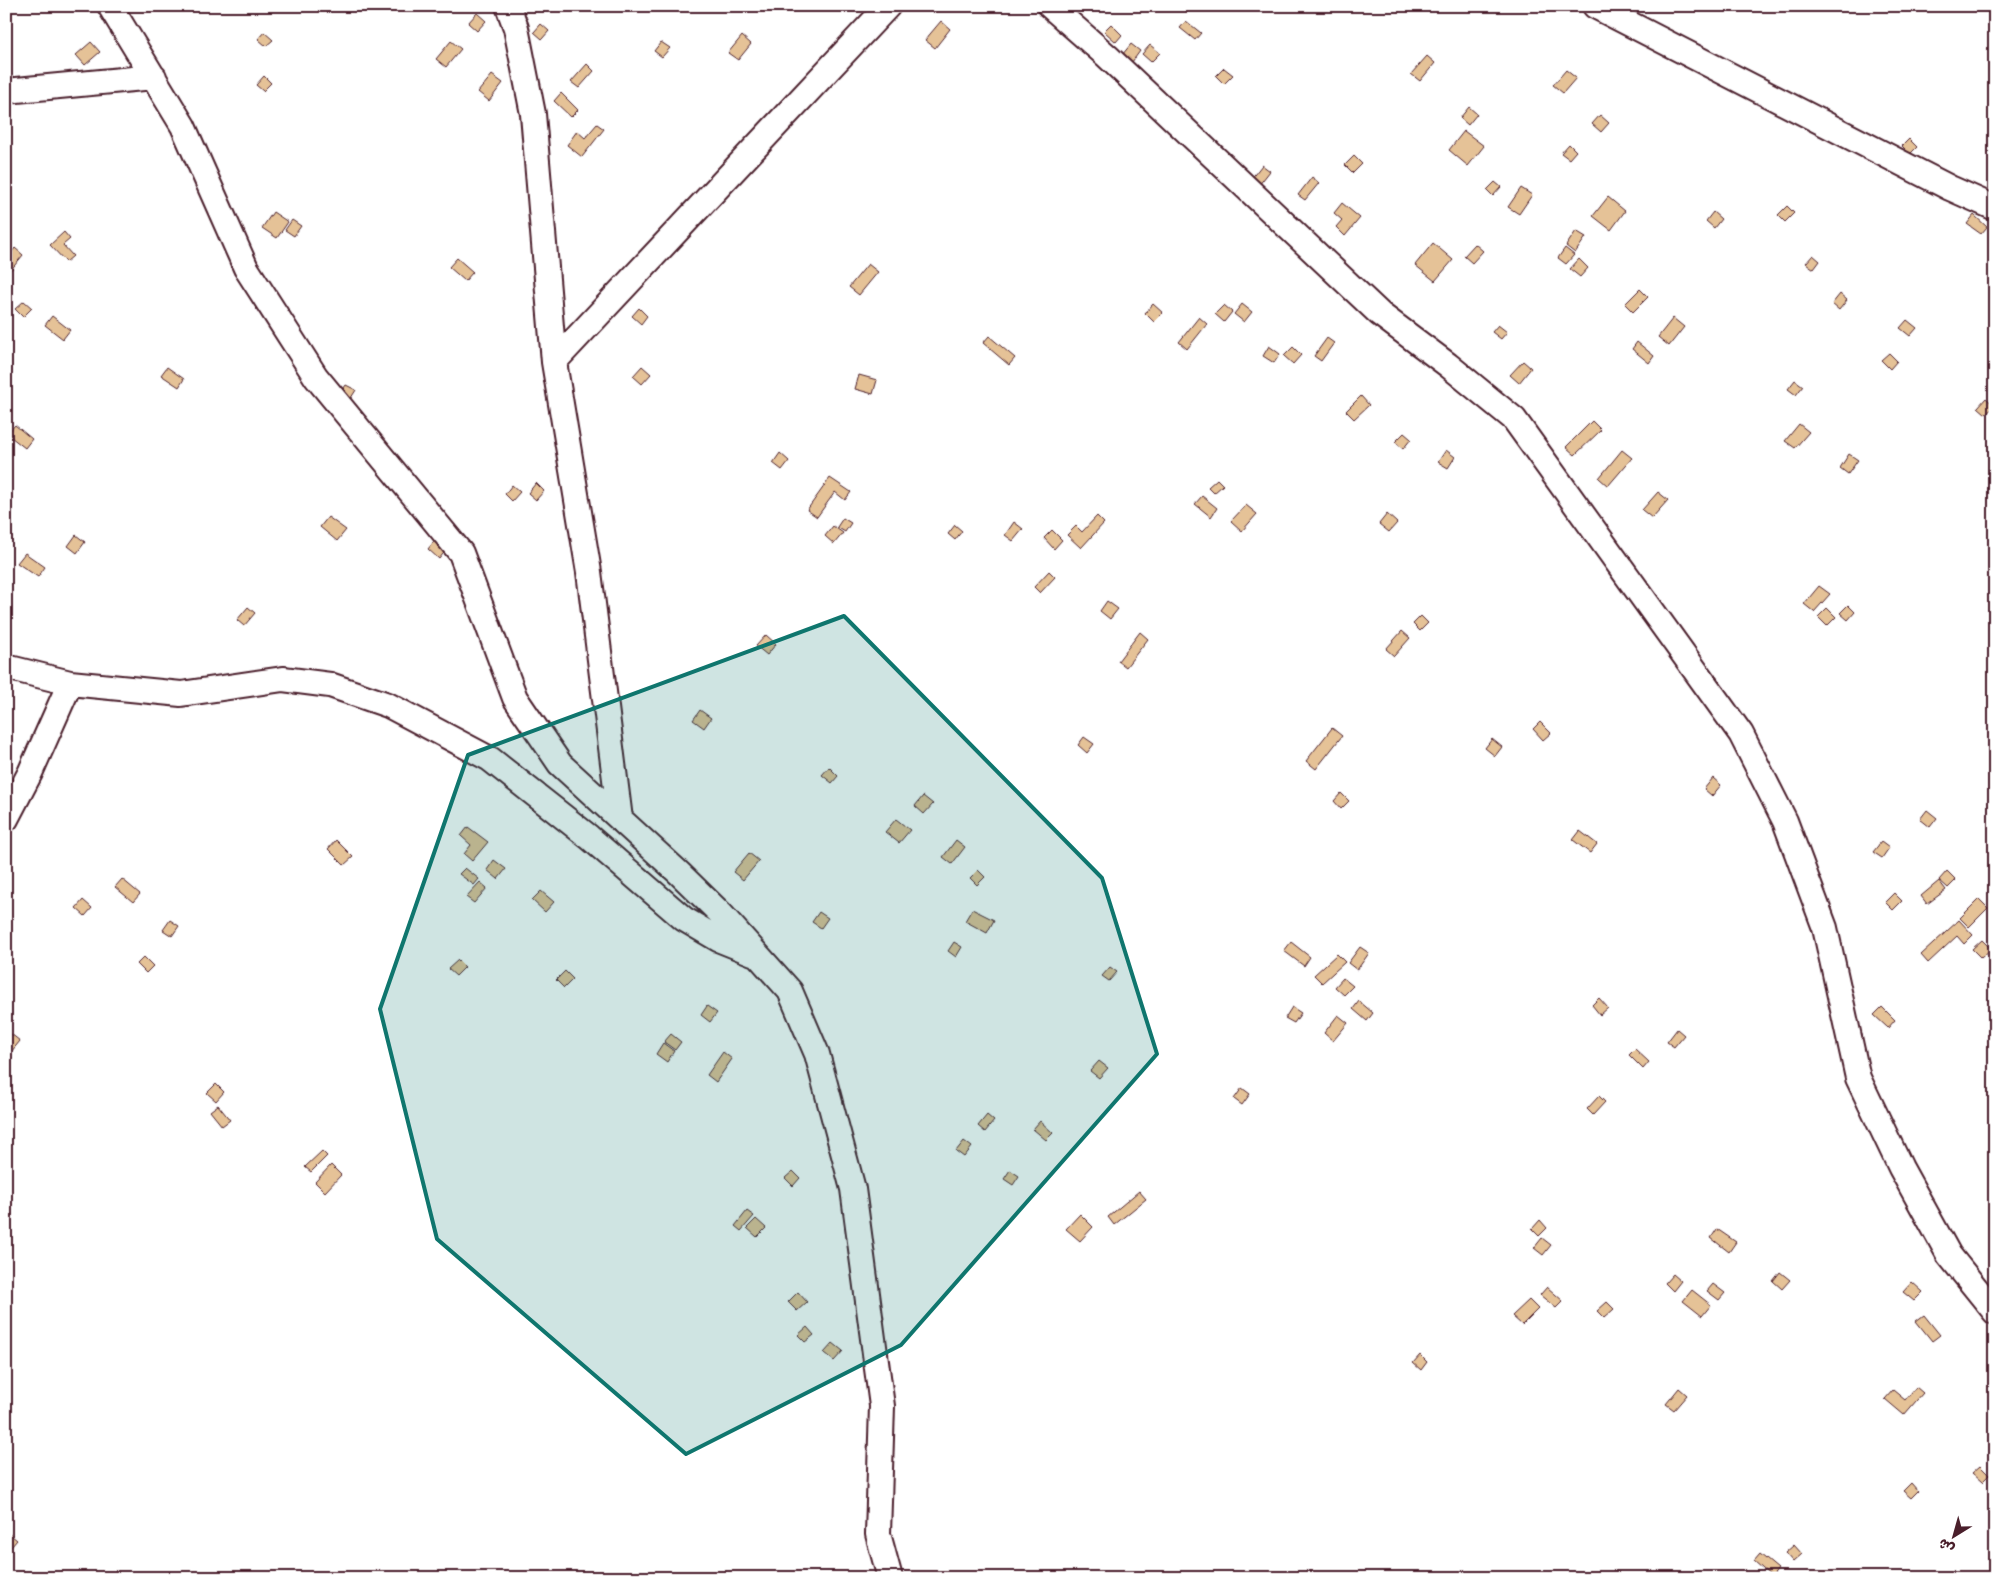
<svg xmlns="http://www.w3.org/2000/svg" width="2001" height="1584" font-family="'Architects Daughter','Playpen Sans Arabic',sans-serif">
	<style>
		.building { fill: #e5c297; stroke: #4a1f2b }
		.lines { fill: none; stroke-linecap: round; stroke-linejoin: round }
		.minor-casing { stroke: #4a1f2b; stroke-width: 28 }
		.minor { stroke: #fff; stroke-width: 24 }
		.marked { fill: #0f766e; fill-opacity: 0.2; stroke: #0f766e; stroke-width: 4; stroke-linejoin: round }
	</style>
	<rect width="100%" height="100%" fill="#fff"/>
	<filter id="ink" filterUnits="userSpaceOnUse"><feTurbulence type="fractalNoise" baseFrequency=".02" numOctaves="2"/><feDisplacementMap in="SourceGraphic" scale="10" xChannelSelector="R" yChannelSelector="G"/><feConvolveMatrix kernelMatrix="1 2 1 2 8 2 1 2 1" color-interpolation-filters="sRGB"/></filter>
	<g filter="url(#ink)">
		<path class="building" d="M477,13L486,21L477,31L468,23Z
			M941,21L950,29L935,48L925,40Z
			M1186,21L1201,33L1195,40L1180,28Z
			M541,24L549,31L542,39L534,32Z
			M1111,24L1122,35L1116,42L1104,31Z
			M264,32L273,40L266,46L258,39Z
			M742,36L751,44L738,60L728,53Z
			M451,41L461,49L446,67L436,59Z
			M91,42L100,52L85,65L76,55Z
			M661,42L670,48L662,57L654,51Z
			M1131,44L1140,51L1132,62L1122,55Z
			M1150,45L1160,53L1151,62L1142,54Z
			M1427,56L1435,63L1420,81L1411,74Z
			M587,64L594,71L579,88L571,82Z
			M1224,68L1233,75L1224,84L1216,76Z
			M1566,70L1576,78L1563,93L1553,85Z
			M492,75L503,83L489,101L478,92Z
			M264,76L271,83L263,91L256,85Z
			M561,93L578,110L571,117L554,101Z
			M1469,107L1477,114L1468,125L1460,118Z
			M1600,115L1609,123L1601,132L1592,124Z
			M597,124L604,129L582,157L567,145L577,131L585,138Z
			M1464,131L1484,146L1468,166L1449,150Z
			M1909,139L1917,147L1910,154L1902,146Z
			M1569,144L1576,151L1569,159L1561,153Z
			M1354,156L1362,164L1353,173L1345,165Z
			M1262,165L1270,171L1255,190L1247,184Z
			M1312,177L1319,183L1305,200L1298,195Z
			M1495,182L1501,187L1493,196L1487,190Z
			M1521,188L1532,195L1519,214L1508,207Z
			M1608,197L1625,211L1611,230L1593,216Z
			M1342,203L1360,218L1345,236L1336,227L1342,220L1334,213Z
			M1787,206L1794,213L1785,222L1778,215Z
			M273,212L288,222L277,238L262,228Z
			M1713,212L1721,219L1714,228L1706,221Z
			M1974,215L1987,227L1981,234L1967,224Z
			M292,220L301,226L294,236L285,230Z
			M1576,231L1586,237L1575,253L1566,246Z
			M64,232L70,239L63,245L73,256L66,262L50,245Z
			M1433,243L1453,260L1435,281L1415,265Z
			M1475,244L1483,251L1472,263L1464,256Z
			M15,248L23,255L10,271L6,268V259Z
			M1565,248L1574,255L1566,264L1558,258Z
			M1813,255L1820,261L1814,269L1806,263Z
			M457,258L473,272L465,281L449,267Z
			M1579,259L1588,268L1580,277L1570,269Z
			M868,264L878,272L859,295L849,287Z
			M1640,289L1648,297L1633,312L1625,304Z
			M1840,294L1847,300L1839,310L1832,304Z
			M24,301L32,308L23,317L15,309Z
			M1153,304L1163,313L1154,322L1145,313Z
			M1242,304L1252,312L1244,322L1234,314Z
			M1224,305L1232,312L1224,322L1215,314Z
			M639,308L647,316L641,324L632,316Z
			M52,316L70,330L63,339L45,325Z
			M1199,317L1207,324L1187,349L1179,342Z
			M1673,318L1684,327L1669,346L1658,337Z
			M1907,320L1917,328L1910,336L1900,328Z
			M1498,325L1507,332L1501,339L1492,332Z
			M989,336L1015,358L1009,365L983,343Z
			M1327,338L1334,343L1321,361L1314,356Z
			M1637,342L1654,356L1649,363L1632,349Z
			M1269,346L1280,354L1274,363L1263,356Z
			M1293,347L1301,355L1293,364L1284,356Z
			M1889,353L1897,361L1890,369L1881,360Z
			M1523,361L1531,368L1519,383L1510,375Z
			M642,366L651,374L642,384L633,376Z
			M167,367L184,379L179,387L161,375Z
			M859,375L877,380L873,394L855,389Z
			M1795,380L1803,386L1796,395L1788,389Z
			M346,385L356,390L349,401L339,395Z
			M1361,396L1369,405L1354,419L1346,411Z
			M1986,398L1995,406L1986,414L1978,407Z
			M1592,421L1601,430L1575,455L1566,447Z
			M1799,424L1809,432L1795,448L1785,441Z
			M15,425L32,439L25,448L7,434Z
			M1404,433L1411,439L1403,449L1395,442Z
			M1446,450L1455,457L1448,468L1438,462Z
			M1622,450L1632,458L1608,486L1599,478Z
			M780,453L789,461L782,470L773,463Z
			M1849,454L1858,460L1848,474L1840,468Z
			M830,478L851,492L845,500L835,492L817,517L807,510Z
			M1217,479L1223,485L1214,493L1208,487Z
			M536,483L544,491L536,500L528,493Z
			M512,485L520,492L512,501L505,494Z
			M1658,492L1668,500L1652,518L1642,510Z
			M1202,496L1217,508L1211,517L1195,504Z
			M1246,505L1257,514L1242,531L1231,521Z
			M1387,514L1397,523L1389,532L1379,524Z
			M1097,516L1104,523L1081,548L1067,535L1076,526L1082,532Z
			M328,517L346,530L337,541L320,527Z
			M843,518L851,523L845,532L837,527Z
			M1014,522L1023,529L1013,541L1005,535Z
			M955,525L962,531L955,540L948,534Z
			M833,526L843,533L834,544L825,536Z
			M1052,530L1062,540L1054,549L1044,538Z
			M76,535L85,542L77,553L68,546Z
			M435,540L447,549L439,559L428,549Z
			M25,553L45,567L38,577L17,563Z
			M1049,571L1055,577L1040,593L1034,587Z
			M1819,586L1830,594L1814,612L1804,604Z
			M1107,601L1118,609L1110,619L1100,611Z
			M1848,605L1855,612L1848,620L1840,613Z
			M248,607L255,613L244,626L237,620Z
			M1827,608L1836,617L1827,626L1818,617Z
			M1421,616L1428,623L1420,631L1413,624Z
			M1402,631L1410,638L1394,656L1386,649Z
			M1140,632L1148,639L1126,667L1118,661Z
			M766,635L776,644L767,655L756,646Z
			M700,710L711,718L704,728L693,720Z
			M1540,722L1551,733L1543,740L1533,729Z
			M1332,728L1342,736L1316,769L1306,761Z
			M1084,737L1094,744L1087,753L1078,745Z
			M1492,739L1502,747L1495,756L1485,748Z
			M829,767L838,776L832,783L822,775Z
			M1713,778L1721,785L1712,796L1704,789Z
			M1341,793L1349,801L1341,809L1334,801Z
			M923,796L933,804L924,814L915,806Z
			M1927,810L1937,818L1930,827L1920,819Z
			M896,819L910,830L899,843L885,832Z
			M468,827L488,842L472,861L464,854L471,845L461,836Z
			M1580,831L1597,844L1590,853L1573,840Z
			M336,840L353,857L344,865L328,849Z
			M956,840L965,847L952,864L943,857Z
			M1881,842L1889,848L1882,858L1873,852Z
			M749,853L759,861L743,880L733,872Z
			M494,860L506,869L498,879L487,870Z
			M465,868L479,879L474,885L459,874Z
			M978,870L985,877L977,885L970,878Z
			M1947,871L1956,880L1948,888L1939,880Z
			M122,879L140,894L133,902L115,887Z
			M1939,881L1946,890L1927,904L1921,896Z
			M480,882L487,888L474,903L466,897Z
			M541,891L554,902L545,912L532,900Z
			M1894,893L1902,901L1893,910L1885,902Z
			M1979,899L1988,908L1969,927L1960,918Z
			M83,900L92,908L85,916L76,908Z
			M972,909L994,920L987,933L965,921Z
			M819,912L828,918L821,928L812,922Z
			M170,920L179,926L172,936L163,930Z
			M1959,920L1973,935L1964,944L1957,936L1928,963L1921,955Z
			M1982,940L1991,949L1981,958L1972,949Z
			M954,942L962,947L956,957L948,951Z
			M1291,942L1310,957L1304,966L1284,951Z
			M1360,947L1369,953L1357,970L1348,963Z
			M1337,954L1345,962L1322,983L1314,975Z
			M144,957L153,966L146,973L137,964Z
			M458,960L465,967L456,976L448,969Z
			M1110,967L1117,972L1109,981L1102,976Z
			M565,971L573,979L564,988L556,980Z
			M1343,978L1353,986L1344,995L1335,987Z
			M1599,998L1608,1008L1600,1015L1592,1005Z
			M1359,1001L1373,1013L1367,1021L1353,1009Z
			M707,1006L717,1013L710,1022L701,1015Z
			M1292,1007L1301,1013L1294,1023L1285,1018Z
			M1882,1007L1895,1020L1888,1028L1874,1015Z
			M1338,1015L1348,1023L1333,1041L1324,1033Z
			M1677,1029L1684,1035L1674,1047L1667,1042Z
			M6,1030L20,1041L6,1058Z
			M671,1034L681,1042L675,1050L664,1042Z
			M663,1043L674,1051L667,1062L656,1054Z
			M1635,1049L1649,1062L1643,1069L1629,1055Z
			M723,1052L732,1059L716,1082L707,1075Z
			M1099,1061L1108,1068L1099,1078L1090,1071Z
			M216,1084L224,1092L216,1101L207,1093Z
			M1242,1088L1250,1094L1242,1105L1234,1099Z
			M1599,1096L1605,1102L1593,1115L1587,1109Z
			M218,1105L230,1120L222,1126L210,1111Z
			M987,1115L994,1121L985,1132L978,1126Z
			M1040,1121L1053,1133L1046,1140L1033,1129Z
			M964,1141L972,1147L964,1157L956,1151Z
			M322,1151L327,1156L311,1172L305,1167Z
			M331,1165L341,1175L325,1192L315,1182Z
			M1010,1170L1019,1176L1013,1185L1004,1179Z
			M793,1171L800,1178L793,1186L785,1178Z
			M1139,1191L1146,1199L1114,1225L1108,1217Z
			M747,1211L754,1216L741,1231L735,1226Z
			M1080,1214L1093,1227L1080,1241L1066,1229Z
			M756,1219L766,1228L757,1237L747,1228Z
			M1540,1220L1547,1228L1539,1236L1532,1229Z
			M1717,1229L1736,1242L1729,1252L1711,1238Z
			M1542,1238L1551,1245L1543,1255L1534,1248Z
			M1780,1272L1790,1280L1782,1289L1773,1281Z
			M1673,1274L1681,1281L1673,1291L1665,1283Z
			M1912,1282L1923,1292L1914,1301L1903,1292Z
			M1713,1284L1725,1293L1719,1300L1707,1291Z
			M1547,1287L1563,1301L1556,1308L1540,1295Z
			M1692,1290L1711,1305L1702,1316L1683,1301Z
			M798,1292L807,1302L797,1311L788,1302Z
			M1529,1300L1538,1309L1522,1325L1512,1316Z
			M1607,1302L1614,1309L1604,1318L1597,1311Z
			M1924,1315L1940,1335L1932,1341L1916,1321Z
			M807,1327L814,1335L805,1342L798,1335Z
			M833,1343L843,1351L834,1361L824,1353Z
			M1420,1355L1427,1362L1421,1370L1413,1363Z
			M1916,1387L1923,1393L1904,1415L1885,1399L1893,1390L1905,1400Z
			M1679,1388L1687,1395L1674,1410L1666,1404Z
			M1980,1466L1989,1475L1982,1482L1972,1473Z
			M1911,1483L1918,1491L1911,1498L1903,1491Z
			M6,1531L17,1540L6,1553Z
			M1794,1545L1802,1554L1793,1562L1785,1553Z
			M1760,1554L1778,1569L1772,1577L1754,1561Z"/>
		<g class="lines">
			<defs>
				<path id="minor" d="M110,6L183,126L246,268L316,377L461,553L515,698L560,764L679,873L721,914L790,991L817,1054L853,1189L882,1406L878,1534L890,1578
					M508,6L516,28L533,114L554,362L589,572L620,819
					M1050,6L1107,56L1380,314L1448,365L1514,419L1741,734L1785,821L1825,928L1858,1078L1901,1168L1949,1255L1995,1312
					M1595,6L1950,188L1995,208
					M6,91L154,77
					M554,362L888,6
					M6,667L70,683L181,694L283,679L330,685L388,705L490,759L589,837L684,919L718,939L753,953
					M6,819L30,773L70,683"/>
			</defs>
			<use href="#minor" class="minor-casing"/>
			<use href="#minor" class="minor"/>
		</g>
	</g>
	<path class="marked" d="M844,616L1102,878L1157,1054L901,1345L686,1454L437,1239L380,1009L468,755Z"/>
	<rect width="2001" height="1584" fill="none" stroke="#fff" stroke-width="25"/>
	<rect x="12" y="12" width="1976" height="1559" fill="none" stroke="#4a1f2b" stroke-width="2" filter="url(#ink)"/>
	<g transform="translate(1954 1536) rotate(217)" stroke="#ffffff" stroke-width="4" paint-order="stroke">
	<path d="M0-4L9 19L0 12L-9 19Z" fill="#4a1f2b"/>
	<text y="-8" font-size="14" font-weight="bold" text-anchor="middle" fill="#4a1f2b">ش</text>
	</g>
</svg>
